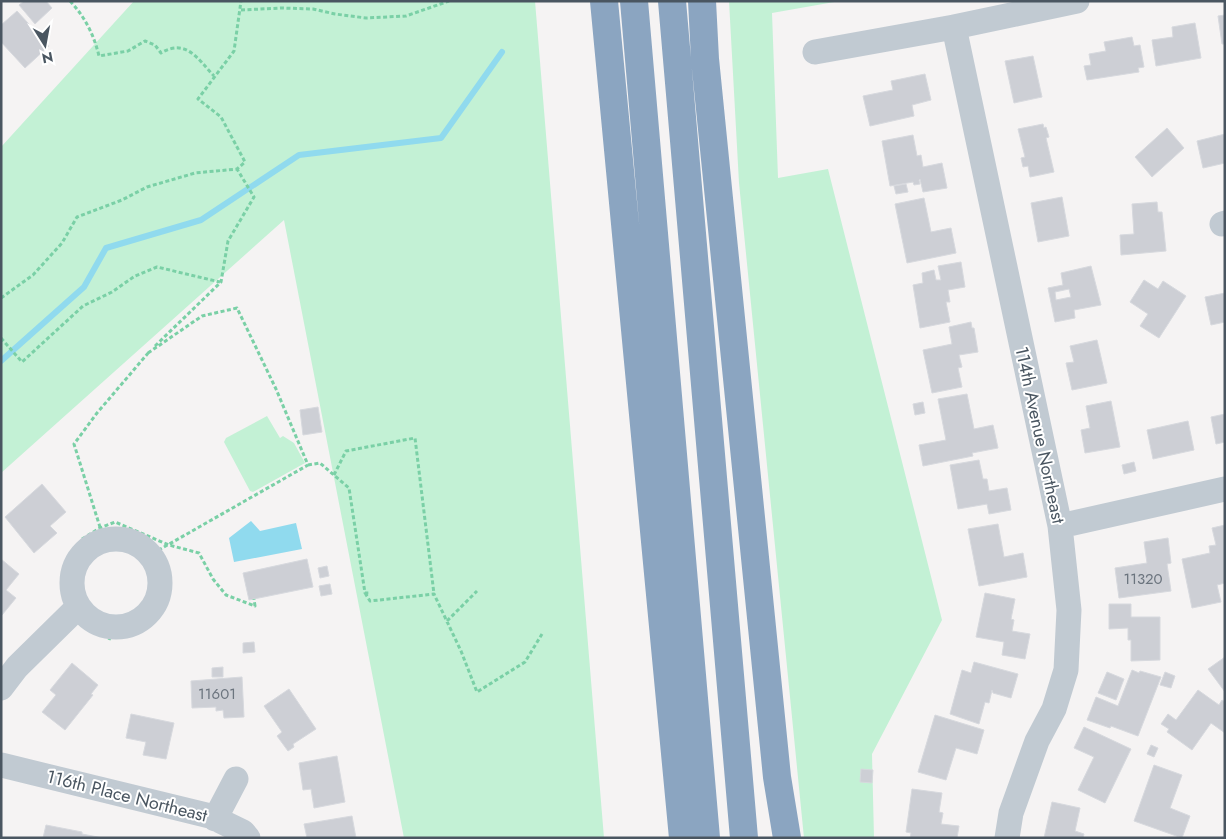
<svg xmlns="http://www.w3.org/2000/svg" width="1226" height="839" font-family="Jost,sans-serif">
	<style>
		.green { fill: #c3f1d5 }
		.water { fill: #90daee }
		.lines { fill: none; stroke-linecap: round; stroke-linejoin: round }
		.stream { stroke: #90daee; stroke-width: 6 }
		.building { fill: #cdcfd5; stroke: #d7d9de; fill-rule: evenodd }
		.path { stroke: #7ad0a6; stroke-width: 3; stroke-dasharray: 4 2.5; stroke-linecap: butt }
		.minor { stroke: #c1cad2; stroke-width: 25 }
		.highway { stroke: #8ba5c1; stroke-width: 28 }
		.labels { text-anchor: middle; stroke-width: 4; stroke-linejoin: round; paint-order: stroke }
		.number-label { font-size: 15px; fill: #6b747e }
		.street-label { font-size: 18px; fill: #4a5661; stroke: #fff }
	</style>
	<rect width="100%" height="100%" fill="#f5f3f3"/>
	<path class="green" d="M134,1H535L604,838H404L284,220L1,473V147Z
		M729,1H840L772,13L778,178L828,169L942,620L872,754L874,838H804L739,183Z
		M267,416L280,438L283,436L294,443L305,463L253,492L250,491L224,442L226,438Z"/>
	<path class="water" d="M251,521L260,531L296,523L302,549L234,562L229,538Z"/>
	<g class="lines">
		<path class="stream" d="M1,361L84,287L106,248L201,220L299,155L441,138L502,52"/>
	</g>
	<path class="building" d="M24,1H46L52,8L35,24L19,5Z
		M17,11L49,46L25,68L1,42V25Z
		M1225,15V44H1222L1218,16Z
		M1195,23L1201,58L1156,66L1152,40L1173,37L1172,27Z
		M1132,37L1134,46L1140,45L1144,67L1138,68L1139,72L1087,80L1084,66L1091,65L1089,54L1106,51L1104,42Z
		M1033,56L1042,97L1014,103L1005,61Z
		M925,74L931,100L912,105L914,116L870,126L863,96L893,90L891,81Z
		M1043,124L1044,128L1046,127L1049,137L1046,138L1054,172L1030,177L1028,166L1023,167L1021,158L1025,157L1018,129Z
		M1167,128L1184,148L1152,177L1135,157Z
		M1225,134V163L1203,168L1197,141Z
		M913,135L917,156L921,155L923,167L942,163L947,188L923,192L920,179L919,180L920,184L914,185L913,182L890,186L882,141Z
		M906,184L908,192L896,194L894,186Z
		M1062,197L1069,236L1038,242L1031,203Z
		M924,198L931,232L951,228L956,253L907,263L895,204Z
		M1157,202L1158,212H1162L1166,251L1121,255L1120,235L1134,234L1132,204Z
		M961,262L965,287L948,290L950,302H946L950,322L920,328L913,285L923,283L922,273L934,270L936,280H941L938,266Z
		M1091,266L1101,305L1074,310L1075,318L1055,322L1048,288L1063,285L1061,273ZM1069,289L1071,297L1056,300L1055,292Z
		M1144,280L1158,289L1163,281L1186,296L1159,338L1140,326L1148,314L1130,302Z
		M1225,293V322L1211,325L1205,297Z
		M971,322L972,328H974L978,352L959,355L962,367L958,368L962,387L932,393L923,350L952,344L949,327Z
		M1097,340L1107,383L1072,390L1066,363L1074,362L1070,346Z
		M967,394L974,429L993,425L998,448L972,453L973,456L923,466L919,445L946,440L938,399Z
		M1111,401L1120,447L1085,453L1081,430L1090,428L1086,406Z
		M923,402L925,413L915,415L913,404Z
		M318,407L322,432L303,435L300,410Z
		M1225,414V442L1216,444L1211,417Z
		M1188,421L1194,450L1153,459L1147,430Z
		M979,460L983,479H987L989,491L1007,488L1011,510L989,514L987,504L958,509L950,465Z
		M1134,462L1136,471L1124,474L1122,465Z
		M42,484L66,512L50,526L57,533L34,553L5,517Z
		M998,524L1004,557L1023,553L1027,577L979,586L968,529Z
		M1225,525V583L1217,585L1221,602L1192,608L1182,559L1210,553L1209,546L1216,545L1212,528Z
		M1168,538L1171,563L1167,564L1171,591L1119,598L1115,568L1147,563L1144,542Z
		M1,559L19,574L6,590L16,598L2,615Z
		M307,559L313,587L249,600L243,573Z
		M327,566L329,576L320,578L318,568Z
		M330,584L332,594L321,596L319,586Z
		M985,593L1015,599L1011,619L1014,620L1012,631L1030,634L1025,659L1002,655L1004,642L976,637Z
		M1109,604H1131V617H1160V660L1131,661V640H1128V628L1109,629Z
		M254,642L255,652L243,653V643Z
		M1225,657V692L1208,669Z
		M974,662L1018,674L1011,698L993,693L992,690L989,703L985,702L979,724L950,714L962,670L971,673Z
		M72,663L98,685L91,694L93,695L65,730L42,712L56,695L50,690Z
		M223,667V677H212V668Z
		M1132,670L1139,673L1140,671L1161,677L1138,736L1111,726L1110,728L1087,720L1096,697L1118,706Z
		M1107,672L1124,679L1116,700L1098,693Z
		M1165,672L1175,676L1171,688L1160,685Z
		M242,677L244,717L224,718L223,710L216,711V707L192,708L191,681Z
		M289,689L316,729L293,744L294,747L288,751L277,736L282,732L264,706Z
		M1198,690L1219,705L1222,700L1225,702V733L1211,723L1192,750L1167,732L1169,729L1161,724L1168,714L1176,720Z
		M131,714L174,723L166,759L143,755L146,742L126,738Z
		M935,715L984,730L977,754L956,748L946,780L918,772Z
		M1084,727L1131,749L1105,803L1078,790L1094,757L1074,748Z
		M1151,745L1158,748L1154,757L1147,754Z
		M337,756L345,802L314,808L311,789L303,790L299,763Z
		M1154,765L1182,775L1170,808L1190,816L1182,838L1134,821Z
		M861,769L873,770L872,783L860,782Z
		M912,789L942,793L939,812L943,813L941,824L959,826L957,838H910L911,833L906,832Z
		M1052,802L1080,808L1075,831L1084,834L1083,838H1044Z
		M352,816L356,838H307L304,824Z
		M46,825L82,832V834L103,838H43Z"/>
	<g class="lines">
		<path class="path" d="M70,1C85,17 94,35 99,56L128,51L145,41L155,45L161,53C186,38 198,59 214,76
			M241,10L282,8L313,9L335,14L366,18L406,16L449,1
			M1,298L33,275L62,243L77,217L122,200L147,187L195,173L237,169L245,162L221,117L198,99L234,51L241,1
			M1,338L22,362L83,306L112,292L135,276L157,267L220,282
			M155,346L221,282L228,241L254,197L237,169
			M148,353L202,316L237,308L276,389L308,465L150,555
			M308,465L320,463L349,488L365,593H369
			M334,475L346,451L415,438L434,594
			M82,539L100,528L115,522L169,545L199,553L213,579L226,595L255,606L254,599
			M104,540L74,444L97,413L149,352
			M365,593L370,601L434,594L461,651L477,692L525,662L542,634
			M447,621L477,591
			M109,640L114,628"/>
		<path class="minor" d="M954,27L1060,526L1069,610L1066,670L1054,709L1037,741L1011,813L1007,838
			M815,52L954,27L1077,1
			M1222,224L1225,223
			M1060,526L1225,489
			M72 583a44 44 0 1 1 88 0a44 44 0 1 1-88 0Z
			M1,688L17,667L78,607
			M1,765L210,816L243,832L248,838
			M215,819L236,779"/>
		<path class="highway" d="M604,1L683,838
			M634,1L706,838
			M672,1L744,838
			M702,1L705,59L777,777L787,838"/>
	</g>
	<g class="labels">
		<g class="number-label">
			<text x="1143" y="584">11320</text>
			<text x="217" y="699">11601</text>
		</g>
		<g class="street-label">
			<text transform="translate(1040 435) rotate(78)" y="6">114th Avenue Northeast</text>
			<text transform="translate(127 796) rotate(14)" y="6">116th Place Northeast</text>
		</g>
	</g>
	<rect width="1226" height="839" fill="none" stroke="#4a5661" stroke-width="5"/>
	<g transform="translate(45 45) rotate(169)" stroke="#ffffff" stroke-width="4" paint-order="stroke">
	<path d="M0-4L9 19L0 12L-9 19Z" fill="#4a5661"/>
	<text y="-8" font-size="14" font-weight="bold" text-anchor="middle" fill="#4a5661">N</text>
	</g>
</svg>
